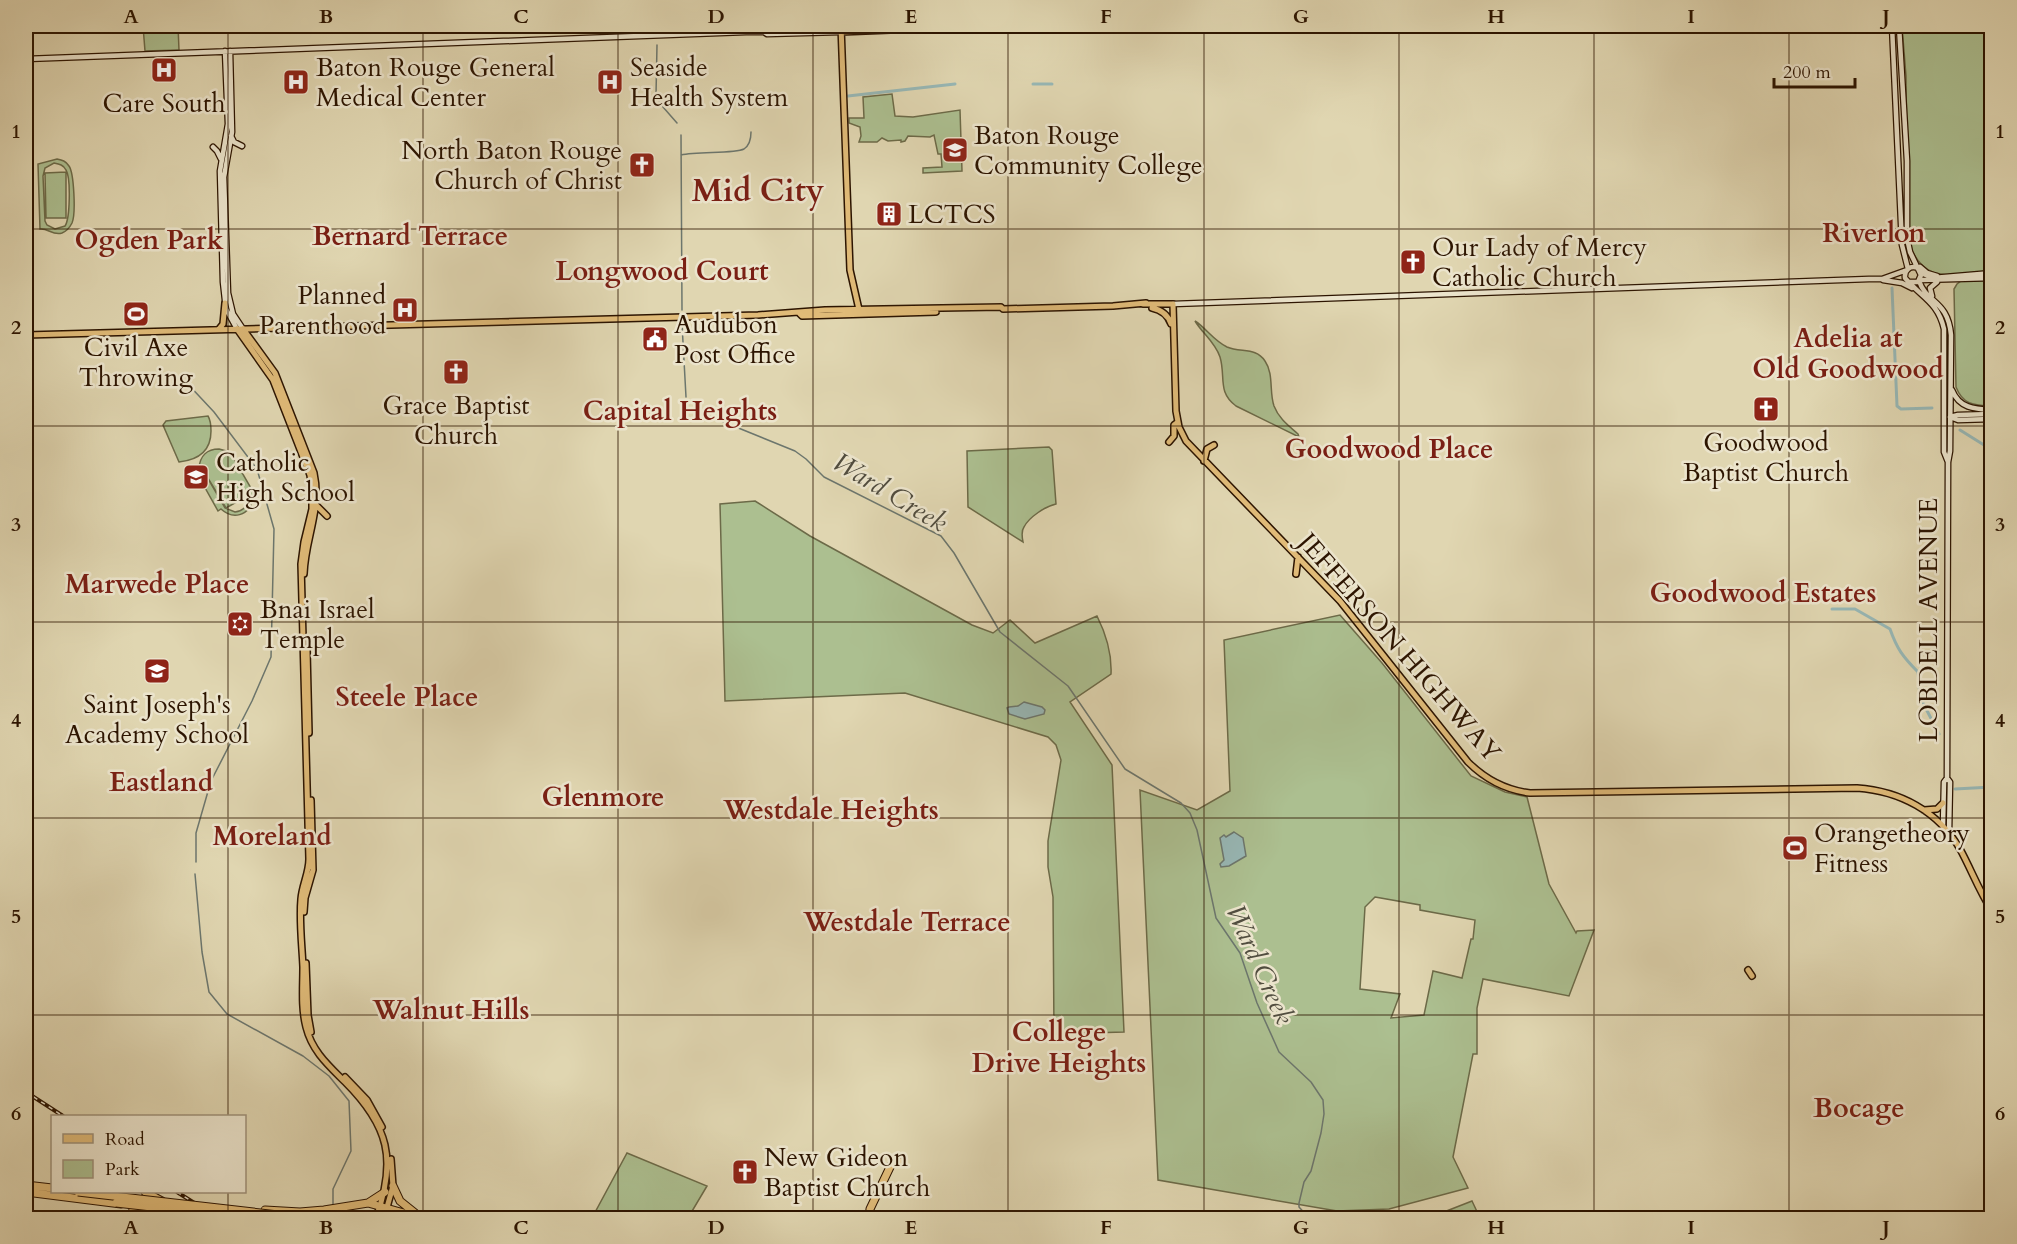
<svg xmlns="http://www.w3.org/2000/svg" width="2017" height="1244" font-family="Cardo,serif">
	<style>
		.green { fill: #acbf90; stroke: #6c6a48; stroke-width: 1.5; fill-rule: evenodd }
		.water { fill: #97b7b5; stroke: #6c766d; stroke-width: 1.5 }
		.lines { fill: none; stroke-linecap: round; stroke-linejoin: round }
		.stream { stroke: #6c766d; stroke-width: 1.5 }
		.canal { stroke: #97b7b5; stroke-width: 3 }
		.secondary-casing { stroke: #2c1400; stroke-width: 7 }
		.primary-casing { stroke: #2c1400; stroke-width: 8 }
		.motorway-casing { stroke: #2c1400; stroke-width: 9 }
		.secondary { stroke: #ebe4cc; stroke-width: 4.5 }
		.primary { stroke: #e0bb78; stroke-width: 5 }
		.motorway { stroke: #e0bb78; stroke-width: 7 }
		.rail-casing { stroke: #2c1400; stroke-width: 4 }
		.rail { stroke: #ebe4cc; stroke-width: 1.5; stroke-dasharray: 4.5; stroke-linecap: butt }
		.motorway-bridge-casing { stroke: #2c1400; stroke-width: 9; stroke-linecap: butt }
		.motorway-bridge { stroke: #e0bb78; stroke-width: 7 }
		.grid { fill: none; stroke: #2c1400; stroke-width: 1.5; stroke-opacity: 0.55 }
		.labels { text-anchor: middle; stroke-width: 5; stroke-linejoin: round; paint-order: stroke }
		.poi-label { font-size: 26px; fill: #2c1400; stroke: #ebe4cc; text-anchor: start }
		.street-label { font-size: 26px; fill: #2c1400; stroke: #ebe4cc }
		.neighbourhood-label { font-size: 27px; font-weight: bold; fill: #7a1f14; stroke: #ebe4cc }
		.water-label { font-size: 27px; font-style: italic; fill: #514d3f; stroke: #ebe4cc }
		.district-label { font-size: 32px; font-weight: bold; fill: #7a1f14; stroke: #ebe4cc }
		.neatline { fill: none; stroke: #2c1400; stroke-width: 2 }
		.grid-label { font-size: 20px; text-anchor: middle; font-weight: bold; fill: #2c1400 }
	</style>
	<rect width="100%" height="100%" fill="#e0d6b1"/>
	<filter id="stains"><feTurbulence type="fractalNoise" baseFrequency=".00333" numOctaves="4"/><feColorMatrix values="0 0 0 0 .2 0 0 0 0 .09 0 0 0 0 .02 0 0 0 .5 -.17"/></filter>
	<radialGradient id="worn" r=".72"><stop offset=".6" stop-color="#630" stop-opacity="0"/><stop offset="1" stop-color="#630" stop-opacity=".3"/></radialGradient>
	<path class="green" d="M143,26H178L179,50L145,51Z
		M1902,26H1991V271C1952,274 1924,287 1908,241L1906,76Z
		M892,94L895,116L913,117L960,110L962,171L923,173V168L942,167L941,154H938L934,135L930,137L908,136L905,141L901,142V140L888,141L882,138L877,142H859L861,136L860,127L849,123V118H864L863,97Z
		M57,159C62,160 66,161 69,166C74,173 76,214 72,223C70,227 67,231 62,233C53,236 48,228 40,229L38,164ZM54,163C59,164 64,165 66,170C71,178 70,219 65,226L55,229L47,225L45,221L43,176L45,168Z
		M66,172V218H46L45,173Z
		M1991,280V406C1974,405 1963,405 1956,387L1954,289L1957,284L1961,281Z
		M1195,321C1206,328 1214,341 1227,347C1241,353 1256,347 1265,361C1274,374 1269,392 1274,406C1279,419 1289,426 1298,434L1299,437L1236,406C1217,392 1226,377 1220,357C1215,342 1202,333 1195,321Z
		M208,416C211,421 211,425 211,431C211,452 198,460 179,462L163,425L166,421Z
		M1049,447L1052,450L1056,504C1046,506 1029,517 1024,527C1021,531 1022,537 1023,542L968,507L967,451Z
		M219,449L230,452L259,502L256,504L253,500C248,516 233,520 221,509L218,511L194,468H199C200,456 207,449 219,449ZM203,470L226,508L249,495C250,504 244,511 235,512L225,508Z
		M755,501L810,536L972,625L993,633L1010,620L1035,643L1097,616C1106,634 1112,653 1111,674L1070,702L1112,765L1124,1032L1054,1034L1053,897L1048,867V841L1061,760L1056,745L1048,737L905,693L725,701L720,504Z
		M1340,615L1382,663L1471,776L1505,792L1527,797L1549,884L1576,933L1577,931L1594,930L1569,996L1483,979L1477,1008V1054H1473L1453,1157L1468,1188L1389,1209L1337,1211L1158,1180L1140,790L1197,810L1230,791L1224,640ZM1375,897L1420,905V910L1475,920L1473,939H1471L1462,978L1433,971L1424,1015L1391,1018L1400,994L1360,989L1365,907Z
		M627,1153L707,1186L688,1218H592Z
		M1472,1201L1480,1218H1447L1444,1212Z"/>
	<path class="water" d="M1024,702L1042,707L1045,710L1044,714L1025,719L1009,714L1007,708L1009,707L1018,706Z
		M1234,832L1243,838L1246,856L1229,866L1221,867L1220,864L1224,860L1220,838L1224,835L1226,837Z"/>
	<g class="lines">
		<path class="stream" d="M657,45L656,95L663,107L677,123
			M681,135L682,310
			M681,155C697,151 734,154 744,149C750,145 751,139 751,132
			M682,324L686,397
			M185,381L214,412L257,469L274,529L271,657L252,701L211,781L196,833V862
			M699,412L795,451L806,459L824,477L941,536L954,553L1000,632L1068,686L1125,769L1181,803L1190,813L1197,830L1216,918L1240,953L1257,1003L1279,1052L1311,1082L1323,1100L1324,1114L1321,1133L1311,1171L1304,1182L1299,1203V1207L1309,1218
			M195,874L202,952L209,992L227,1014L303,1056L329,1076L349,1101L351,1151L333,1189V1205
			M333,1213V1218"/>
		<path class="canal" d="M1033,84H1052
			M848,96L955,84
			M1892,288L1897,406L1901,409L1932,408
			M1960,430L1992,450
			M1832,609H1855L1890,629C1897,649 1903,657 1918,672L1920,697L1939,734
			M1955,789L1992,787"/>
		<defs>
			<path id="secondary" d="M1892,26L1902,245L1908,269
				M1899,26L1907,161V238L1910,252L1921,275L1918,282H1909
				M764,32L767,34L841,32
				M225,51L228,124L220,171L223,282L226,309L237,329
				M230,51L232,132L224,177L228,293L233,314L243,329
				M26,59L746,32H764L767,29L838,26
				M231,136L234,142L242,146
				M213,147L217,151L221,159
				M1920,267L1927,273L1937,276
				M1918,268C1910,265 1904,270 1905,278C1921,297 1938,302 1944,329V452L1948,462
				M1921,273L1933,278L1992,273
				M1883,280L1902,283L1912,288
				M1920,280L1992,278
				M1919,281C1927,304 1948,300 1951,335L1950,451L1948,462L1947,778L1950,782L1949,833
				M1932,296L1930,288L1937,282
				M1173,304L1869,279H1882L1907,270
				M1952,390C1959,408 1974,409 1992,410
				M1950,417L1958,415L1992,414
				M1950,417L1958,420L1992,419
				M1943,826L1944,782L1947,778"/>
			<path id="primary" d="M841,26L850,270L860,314
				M1897,26L1900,28
				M841,32L989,26
				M1143,304H1173L1176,411L1179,427L1186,441L1340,601L1468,762C1486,780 1505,790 1530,793L1857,788C1900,791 1938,811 1960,849C1971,869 1979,891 1992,911
				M1152,308C1162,310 1168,315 1171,324
				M800,314L802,316L936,312
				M219,329L223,324L225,303
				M237,329L273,380L310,475L312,491V509L304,542L301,564L309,859C309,873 302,885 301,899C299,921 302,945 303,967C303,987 301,1008 306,1027C312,1051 328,1065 345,1082C389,1126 397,1160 376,1218
				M243,329L275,373L314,473C322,510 305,538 304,574
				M26,335L758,315L825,310L1001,307L1003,309L1113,306L1146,303
				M1169,442L1174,436V425L1178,422
				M1204,461L1207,449L1214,445
				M317,506L327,516
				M1296,574L1298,557
				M307,650L309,733
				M1924,810L1937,809L1943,803
				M304,912L305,898L313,870L311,800
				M306,963L308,1015L311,1032
				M1748,970L1752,976
				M345,1077L367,1100L382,1127
				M384,1218L393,1186L391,1159"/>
			<path id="motorway" d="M26,1185L52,1188
				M393,1186L400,1201L415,1213
				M26,1192L121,1204
				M145,1192L162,1201
				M368,1203L385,1192
				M132,1207L175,1218
				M173,1210L186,1218
				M265,1210L300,1212L324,1210L368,1203L422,1218
				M232,1216L249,1218
				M869,1218L870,1209L891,1165L895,1162H902"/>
		</defs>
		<use href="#secondary" class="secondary-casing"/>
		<use href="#primary" class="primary-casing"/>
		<use href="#motorway" class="motorway-casing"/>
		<use href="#secondary" class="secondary"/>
		<use href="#primary" class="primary"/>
		<use href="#motorway" class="motorway"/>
		<defs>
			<path id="rail" d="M26,1092L63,1116
				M177,1192L218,1218"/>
		</defs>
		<use href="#rail" class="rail-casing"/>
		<use href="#rail" class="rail"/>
		<defs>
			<path id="motorway-bridge" d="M78,1192L305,1218
				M116,1203L232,1216"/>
		</defs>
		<use href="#motorway-bridge" class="motorway-bridge-casing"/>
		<use href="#motorway-bridge" class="motorway-bridge"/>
	</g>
	<path class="grid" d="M228,26V1116M423,26V1218M618,26V1218M813,26V1218M1008,26V1218M1204,26V1218M1399,26V1218M1594,26V1218M1789,26V1218M26,229H1992M26,426H1992M26,622H1992M26,818H1992M26,1015H1992M228,1192V1218"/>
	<defs>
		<symbol id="hospital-square" viewBox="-11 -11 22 22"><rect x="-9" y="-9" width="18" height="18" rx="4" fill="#8f2418" stroke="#ebe4cc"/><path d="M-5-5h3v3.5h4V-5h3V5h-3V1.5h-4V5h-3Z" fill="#fff"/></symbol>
		<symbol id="university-square" viewBox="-11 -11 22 22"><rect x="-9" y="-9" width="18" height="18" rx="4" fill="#8f2418" stroke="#ebe4cc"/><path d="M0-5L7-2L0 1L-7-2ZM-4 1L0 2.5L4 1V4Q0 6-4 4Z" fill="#fff"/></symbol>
		<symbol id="church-square" viewBox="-11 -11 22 22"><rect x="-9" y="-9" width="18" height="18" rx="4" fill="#8f2418" stroke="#ebe4cc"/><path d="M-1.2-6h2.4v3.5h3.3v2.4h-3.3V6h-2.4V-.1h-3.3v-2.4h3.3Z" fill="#fff"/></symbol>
		<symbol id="building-square" viewBox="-11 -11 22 22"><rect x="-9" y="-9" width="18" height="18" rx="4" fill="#8f2418" stroke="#ebe4cc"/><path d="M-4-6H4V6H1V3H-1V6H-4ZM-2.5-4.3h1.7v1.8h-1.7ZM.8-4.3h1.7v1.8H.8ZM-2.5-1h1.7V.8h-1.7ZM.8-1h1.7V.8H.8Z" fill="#fff"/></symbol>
		<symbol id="stadium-square" viewBox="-11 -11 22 22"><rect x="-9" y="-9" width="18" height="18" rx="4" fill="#8f2418" stroke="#ebe4cc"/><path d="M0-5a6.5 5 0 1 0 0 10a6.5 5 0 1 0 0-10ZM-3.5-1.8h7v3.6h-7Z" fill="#fff"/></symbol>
		<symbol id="civic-square" viewBox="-11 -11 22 22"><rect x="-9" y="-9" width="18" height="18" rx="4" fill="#8f2418" stroke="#ebe4cc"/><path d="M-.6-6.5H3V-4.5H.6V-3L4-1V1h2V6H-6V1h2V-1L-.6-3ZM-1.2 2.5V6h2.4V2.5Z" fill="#fff"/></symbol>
		<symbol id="school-square" viewBox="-11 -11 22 22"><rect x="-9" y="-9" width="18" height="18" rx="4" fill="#8f2418" stroke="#ebe4cc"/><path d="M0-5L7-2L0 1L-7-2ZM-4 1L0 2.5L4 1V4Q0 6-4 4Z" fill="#fff"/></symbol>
		<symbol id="synagogue-square" viewBox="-11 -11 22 22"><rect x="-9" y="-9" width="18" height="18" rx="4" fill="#8f2418" stroke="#ebe4cc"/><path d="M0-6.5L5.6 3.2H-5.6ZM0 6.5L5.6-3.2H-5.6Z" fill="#fff"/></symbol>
	</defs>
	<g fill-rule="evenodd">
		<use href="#hospital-square" x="149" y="55" width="30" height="30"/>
		<use href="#hospital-square" x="281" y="67" width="30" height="30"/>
		<use href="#hospital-square" x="595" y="67" width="30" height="30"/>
		<use href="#university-square" x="940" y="135" width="30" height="30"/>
		<use href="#church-square" x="627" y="150" width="30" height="30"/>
		<use href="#building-square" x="874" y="199" width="30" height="30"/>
		<use href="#church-square" x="1398" y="247" width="30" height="30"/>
		<use href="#hospital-square" x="390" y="295" width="30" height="30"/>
		<use href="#stadium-square" x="121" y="299" width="30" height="30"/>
		<use href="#civic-square" x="640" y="324" width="30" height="30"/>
		<use href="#church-square" x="441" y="357" width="30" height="30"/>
		<use href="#church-square" x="1751" y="394" width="30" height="30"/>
		<use href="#school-square" x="181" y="462" width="30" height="30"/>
		<use href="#synagogue-square" x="225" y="609" width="30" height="30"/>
		<use href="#school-square" x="142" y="656" width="30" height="30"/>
		<use href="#stadium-square" x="1780" y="833" width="30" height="30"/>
		<use href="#church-square" x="730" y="1157" width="30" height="30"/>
	</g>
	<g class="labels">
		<g class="poi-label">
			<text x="316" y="76">Baton Rouge General<tspan x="316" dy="30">Medical Center</tspan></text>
			<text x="630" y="76">Seaside<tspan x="630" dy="30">Health System</tspan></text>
			<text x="164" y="112" text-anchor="middle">Care South</text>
			<text x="974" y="144">Baton Rouge<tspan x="974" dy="30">Community College</tspan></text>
			<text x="622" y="159" text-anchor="end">North Baton Rouge<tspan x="622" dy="30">Church of Christ</tspan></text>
			<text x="908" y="223">LCTCS</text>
			<text x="1432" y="256">Our Lady of Mercy<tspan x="1432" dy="30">Catholic Church</tspan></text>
			<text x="386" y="304" text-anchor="end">Planned<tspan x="386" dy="30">Parenthood</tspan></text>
			<text x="674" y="333">Audubon<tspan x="674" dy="30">Post Office</tspan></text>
			<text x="136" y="356" text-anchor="middle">Civil Axe<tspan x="136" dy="30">Throwing</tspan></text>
			<text x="456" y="414" text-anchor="middle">Grace Baptist<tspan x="456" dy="30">Church</tspan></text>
			<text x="1766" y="451" text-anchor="middle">Goodwood<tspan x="1766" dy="30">Baptist Church</tspan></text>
			<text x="216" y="471">Catholic<tspan x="216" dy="30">High School</tspan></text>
			<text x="260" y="618">Bnai Israel<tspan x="260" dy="30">Temple</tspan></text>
			<text x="157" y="713" text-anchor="middle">Saint Joseph's<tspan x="157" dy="30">Academy School</tspan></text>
			<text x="1814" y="842">Orangetheory<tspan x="1814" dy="30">Fitness</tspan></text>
			<text x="764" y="1166">New Gideon<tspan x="764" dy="30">Baptist Church</tspan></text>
		</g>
		<g class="street-label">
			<text transform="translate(1928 620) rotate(-90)" y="9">LOBDELL AVENUE</text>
			<text transform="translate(1400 647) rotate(49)" y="9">JEFFERSON HIGHWAY</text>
		</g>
		<g class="neighbourhood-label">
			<text x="1874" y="242">Riverlon</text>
			<text x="410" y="245">Bernard Terrace</text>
			<text x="149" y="249">Ogden Park</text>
			<text x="662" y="280">Longwood Court</text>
			<text x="1848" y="347">Adelia at<tspan x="1848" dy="31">Old Goodwood</tspan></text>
			<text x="680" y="420">Capital Heights</text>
			<text x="1389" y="458">Goodwood Place</text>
			<text x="157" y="593">Marwede Place</text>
			<text x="1763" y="602">Goodwood Estates</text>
			<text x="407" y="706">Steele Place</text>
			<text x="161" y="791">Eastland</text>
			<text x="603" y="806">Glenmore</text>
			<text x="831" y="819">Westdale Heights</text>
			<text x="272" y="845">Moreland</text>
			<text x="907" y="931">Westdale Terrace</text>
			<text x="451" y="1019">Walnut Hills</text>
			<text x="1059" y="1041">College<tspan x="1059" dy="31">Drive Heights</tspan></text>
			<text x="1859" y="1117">Bocage</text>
		</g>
		<g class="water-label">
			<text transform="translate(890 492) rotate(31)" y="9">Ward Creek</text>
			<text transform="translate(1260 964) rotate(66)" y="9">Ward Creek</text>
		</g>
		<g class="district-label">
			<text x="758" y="201">Mid City</text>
		</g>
	</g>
	<rect width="2017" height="1244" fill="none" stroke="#e0d6b1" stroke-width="66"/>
	<rect x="51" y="1115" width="195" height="78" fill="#ebe4cc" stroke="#9f917a" stroke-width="1.5"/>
	<rect x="63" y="1134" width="30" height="9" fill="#e0bb78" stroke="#9f917a" stroke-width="1.5"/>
	<text x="105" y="1145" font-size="18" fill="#2c1400">Road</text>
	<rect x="63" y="1160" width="30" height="18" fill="#acbf90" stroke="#9f917a" stroke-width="1.5"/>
	<text x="105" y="1175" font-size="18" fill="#2c1400">Park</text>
	<path d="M1774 78v9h81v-9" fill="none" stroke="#2c1400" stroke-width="3"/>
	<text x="1783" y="78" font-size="18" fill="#2c1400" stroke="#ebe4cc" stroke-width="4.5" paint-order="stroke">200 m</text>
	<rect x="33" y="33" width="1951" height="1178" class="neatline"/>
	<g class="grid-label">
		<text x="131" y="23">A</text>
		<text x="326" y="23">B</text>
		<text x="521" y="23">C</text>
		<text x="716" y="23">D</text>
		<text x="911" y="23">E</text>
		<text x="1106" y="23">F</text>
		<text x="1301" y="23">G</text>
		<text x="1496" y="23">H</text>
		<text x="1691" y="23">I</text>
		<text x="1886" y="23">J</text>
		<text x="16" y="138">1</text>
		<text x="2000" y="138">1</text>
		<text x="16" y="334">2</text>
		<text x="2000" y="334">2</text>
		<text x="16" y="531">3</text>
		<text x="2000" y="531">3</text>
		<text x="16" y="727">4</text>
		<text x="2000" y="727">4</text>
		<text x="16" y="923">5</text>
		<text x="2000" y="923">5</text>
		<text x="16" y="1120">6</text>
		<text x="2000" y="1120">6</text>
		<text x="131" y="1234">A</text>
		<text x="326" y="1234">B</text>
		<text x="521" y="1234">C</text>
		<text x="716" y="1234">D</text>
		<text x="911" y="1234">E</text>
		<text x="1106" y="1234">F</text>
		<text x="1301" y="1234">G</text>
		<text x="1496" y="1234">H</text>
		<text x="1691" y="1234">I</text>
		<text x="1886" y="1234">J</text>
	</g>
	<rect width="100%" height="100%" filter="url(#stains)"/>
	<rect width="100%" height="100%" fill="url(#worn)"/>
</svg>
